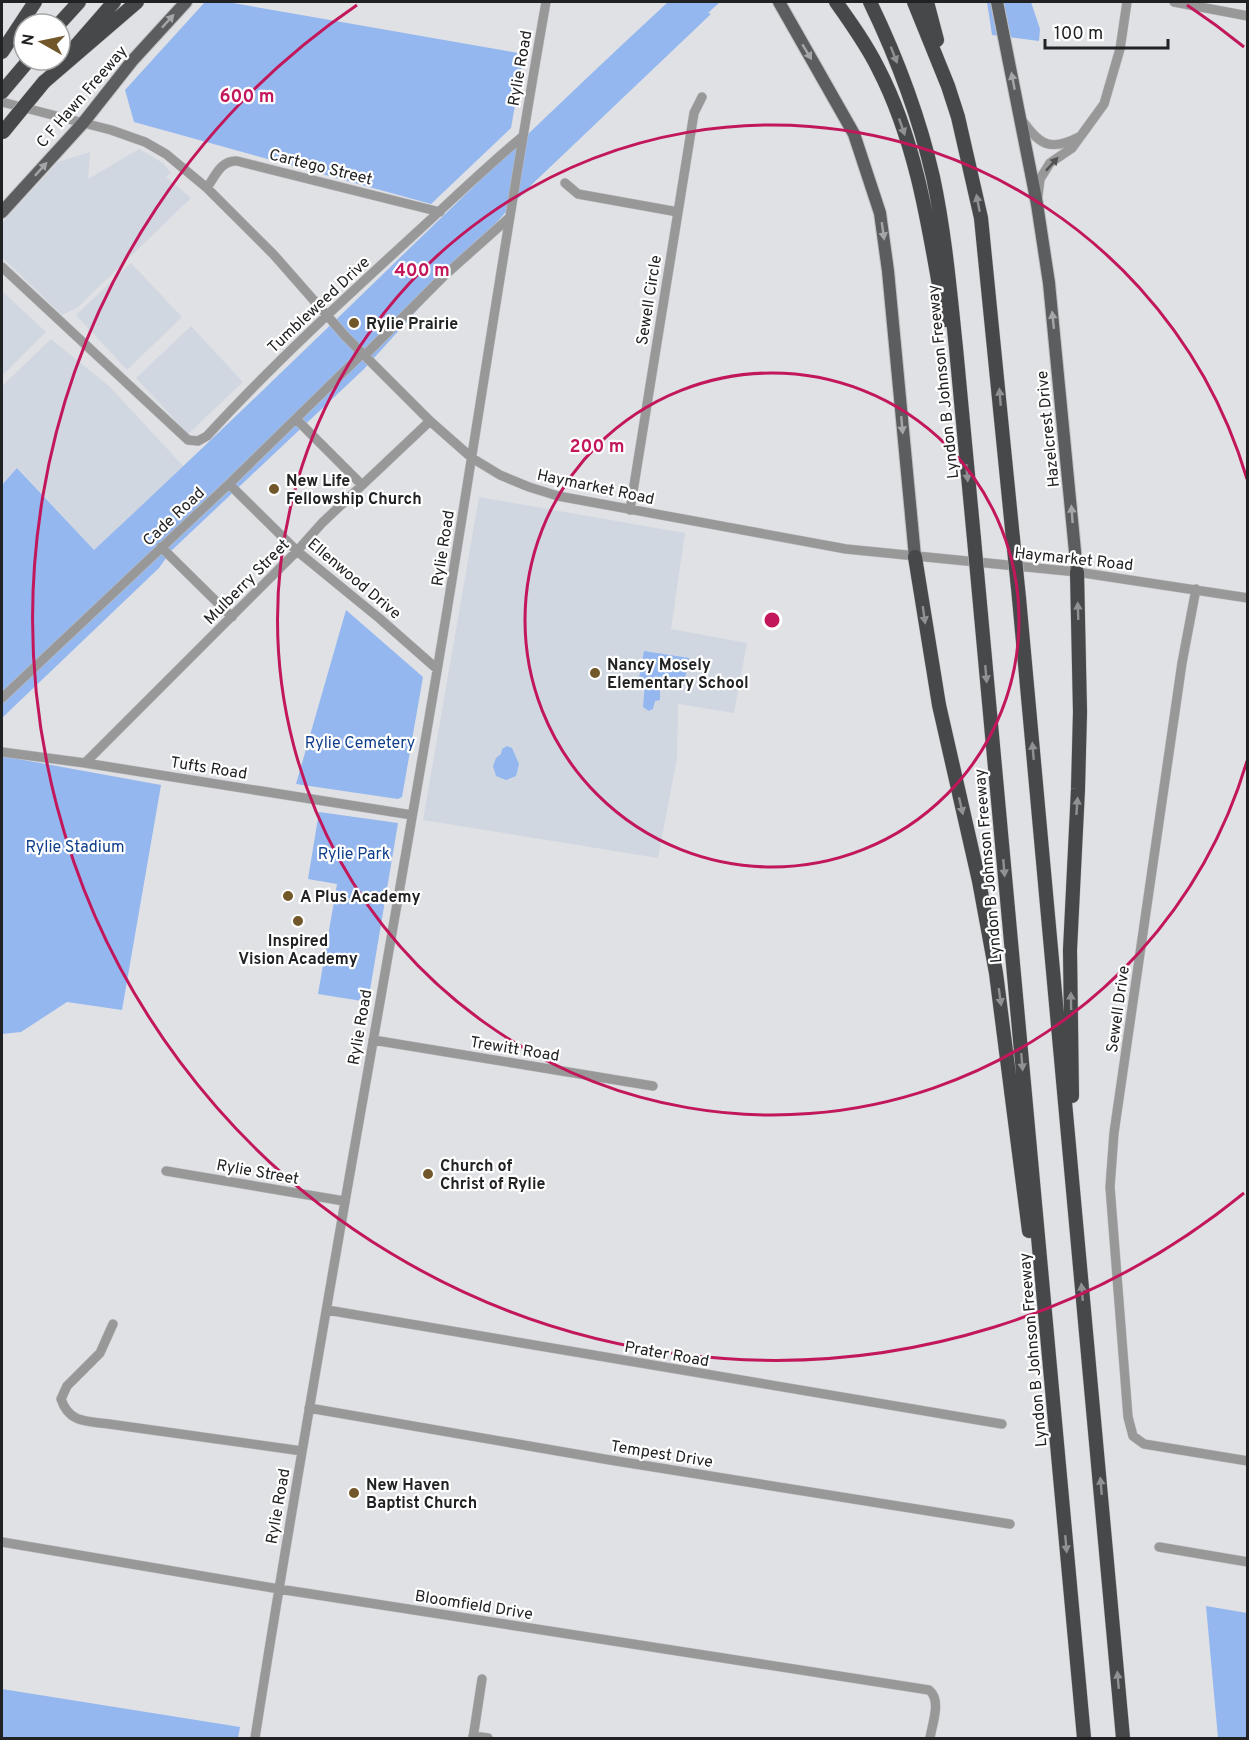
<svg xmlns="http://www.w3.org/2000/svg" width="1249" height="1740" font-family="Overpass,sans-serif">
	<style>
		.built { fill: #d1d7e1 }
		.green { fill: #94b7f0 }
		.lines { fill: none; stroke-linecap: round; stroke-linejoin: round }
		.minor-casing { stroke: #bdbfc1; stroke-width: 10 }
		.major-casing { stroke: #bdbfc1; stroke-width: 14 }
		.highway-casing { stroke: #bdbfc1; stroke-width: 15 }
		.minor { stroke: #989899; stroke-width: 9 }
		.major { stroke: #5b5d5f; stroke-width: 12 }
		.highway { stroke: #46484a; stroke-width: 14 }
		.highway-bridge-casing { stroke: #bdbfc1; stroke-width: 15; stroke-linecap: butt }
		.highway-bridge { stroke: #46484a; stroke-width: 14 }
		.oneway { fill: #a5a6a7 }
		.oneway2 { fill: #909192 }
		.oneway3 { fill: #515152 }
		.ring { fill: none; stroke: #c2185b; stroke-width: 3 }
		.poi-dot { fill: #715729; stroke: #fff; stroke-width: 2 }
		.labels { text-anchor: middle; stroke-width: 4.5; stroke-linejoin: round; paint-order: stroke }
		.street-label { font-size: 16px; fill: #212223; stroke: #fff }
		.poi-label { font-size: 16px; font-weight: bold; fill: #212223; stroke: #fff; text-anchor: start }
		.park-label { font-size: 16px; fill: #0e3e8b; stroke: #fff }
		.centre { fill: #c2185b; stroke: #fff; stroke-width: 3 }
		.ring-label { font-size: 18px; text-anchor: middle; font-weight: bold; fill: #c2185b; stroke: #fff; stroke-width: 4.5; stroke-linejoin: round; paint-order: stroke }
	</style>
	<rect width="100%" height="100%" fill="#dfe1e4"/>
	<path class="built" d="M139,149L163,163L171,173L166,177L191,198L77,308L62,315L2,257V223L58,162L90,152L88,179Z
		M131,263L182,317L127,370L76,315Z
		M2,291L46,332L2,376Z
		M191,326L243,382L188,434L136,378Z
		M51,339L110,387L184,467L94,550L18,468L2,485V386Z
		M479,497L685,533L671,629L747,643L734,713L678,704L677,758L658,858L423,820Z"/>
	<path class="green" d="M205,2H227L524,54L511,128L431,204L134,122L125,90Z
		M668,2H720L708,13L711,14L525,191L364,369L171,551L159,568L2,718V485L17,468L94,550C288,370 474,182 668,2Z
		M987,2H1031L1040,29L1039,41L992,35Z
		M346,610L423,677L402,797L398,799L296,784Z
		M644,651L689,658L684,685L660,682V700L655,701L653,709L649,711L643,707L645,684L646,682L656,681L639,678Z
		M507,746L512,748L519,764L516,776L506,780L496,776L493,766L496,758L501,754L502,749Z
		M2,756L161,785L122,1010L67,1002L21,1032L2,1034Z
		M319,812L398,823L368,1002L318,994L337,884L308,879Z
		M1206,1606L1247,1613V1738H1218Z
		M2,1689L240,1727L238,1738H2Z"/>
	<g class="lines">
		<defs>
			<path id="minor" d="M1174,2L1248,16
				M2,102L111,130L145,142L166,154L207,188L274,255L346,337L430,421L472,458L500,475L529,487L558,496L846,549L1077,572L1248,598
				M1021,119C1039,143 1048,153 1079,137
				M565,183L578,194L678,212
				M207,188C215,176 221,160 237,161L440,212
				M1038,196L1040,179L1050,163L1072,148L1104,104L1120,49L1127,2
				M2,267L188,440L198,441L207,436C273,364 345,298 417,232C452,200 486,167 522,137
				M365,355L444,276L510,217
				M296,419L362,485
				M229,484L297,551L379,618L437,669
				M630,510L694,113L702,97
				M161,547L232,617
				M1196,589L1182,663L1114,1133L1110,1187L1128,1417L1133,1436L1144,1444L1248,1461
				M2,698L229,484L363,353
				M2,752L85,763L412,815
				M85,763L297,551L322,523L430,421
				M373,1040L653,1086
				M166,1171L344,1201
				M327,1310L1002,1424
				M113,1324L100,1353L67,1386L61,1399C69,1423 86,1421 109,1424L302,1451
				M309,1408L610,1460L1010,1524
				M2,1542L279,1589L929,1690C942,1700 932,1724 930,1738
				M1159,1547L1248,1562
				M473,1736L488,1738
				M255,1738C311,1380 378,1023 438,665C475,444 507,222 546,2
				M473,1738L482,1679"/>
			<path id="major" d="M779,2L854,134L880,213L888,271L915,557
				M997,2L1037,204L1049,283L1077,572
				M2,212L83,123L132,61L186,2"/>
			<path id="highway" d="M836,2C851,23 866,44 878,68C918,145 930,235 945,320
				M870,2C897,58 919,116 933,177C945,233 950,291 956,348C962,412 968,475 974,539
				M914,2L948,86L958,117L981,218L1013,539
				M927,2L937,40
				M59,24L79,2
				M73,49L114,2
				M2,52L35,2
				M44,82L137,2
				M2,92L29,60
				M915,557L939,705L979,881L996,973L1029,1231
				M1019,598L1123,1738
				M981,615L1084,1738
				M1072,1096L1070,950L1078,789L1080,712L1077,572"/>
		</defs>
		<use href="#minor" class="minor-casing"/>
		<use href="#major" class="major-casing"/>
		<use href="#highway" class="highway-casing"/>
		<use href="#minor" class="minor"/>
		<use href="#major" class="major"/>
		<use href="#highway" class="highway"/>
		<defs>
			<path id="highway-bridge" d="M3,132L44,82
				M974,539L981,615
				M1013,539L1019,598"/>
		</defs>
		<use href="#highway-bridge" class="highway-bridge-casing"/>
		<use href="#highway-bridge" class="highway-bridge"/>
	</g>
	<defs><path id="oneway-solid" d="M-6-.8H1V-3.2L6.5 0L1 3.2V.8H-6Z" transform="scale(1.5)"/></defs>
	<g class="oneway">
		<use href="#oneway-solid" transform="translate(168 21) rotate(-48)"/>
		<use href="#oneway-solid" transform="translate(807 52) rotate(59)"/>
		<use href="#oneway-solid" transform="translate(1013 81) rotate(-101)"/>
		<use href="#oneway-solid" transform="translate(41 169) rotate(-48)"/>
		<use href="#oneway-solid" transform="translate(883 231) rotate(82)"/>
		<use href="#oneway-solid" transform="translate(1053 320) rotate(-96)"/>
		<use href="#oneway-solid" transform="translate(902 425) rotate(85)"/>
		<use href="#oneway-solid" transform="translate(1072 514) rotate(-94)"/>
	</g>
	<g class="oneway2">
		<use href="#oneway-solid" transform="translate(894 55) rotate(69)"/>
		<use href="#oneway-solid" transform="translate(902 127) rotate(71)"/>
		<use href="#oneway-solid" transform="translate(978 203) rotate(-101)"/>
		<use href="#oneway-solid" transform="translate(1000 397) rotate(-95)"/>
		<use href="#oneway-solid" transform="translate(967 473) rotate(85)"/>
		<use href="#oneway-solid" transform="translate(1078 611) rotate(-92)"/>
		<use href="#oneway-solid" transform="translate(924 615) rotate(82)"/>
		<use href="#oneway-solid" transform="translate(986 674) rotate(85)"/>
		<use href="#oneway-solid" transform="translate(1033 751) rotate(-95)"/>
		<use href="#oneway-solid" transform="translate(961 806) rotate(77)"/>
		<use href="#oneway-solid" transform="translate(1077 806) rotate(-86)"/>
		<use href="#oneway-solid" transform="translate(1004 868) rotate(85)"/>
		<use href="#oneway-solid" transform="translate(1000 997) rotate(82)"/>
		<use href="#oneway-solid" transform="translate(1071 1001) rotate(-91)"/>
		<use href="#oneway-solid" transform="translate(1022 1062) rotate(85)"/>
		<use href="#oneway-solid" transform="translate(1082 1292) rotate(-95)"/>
		<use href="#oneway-solid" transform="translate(1101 1486) rotate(-95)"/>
		<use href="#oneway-solid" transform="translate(1066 1544) rotate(85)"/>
		<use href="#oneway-solid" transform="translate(1118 1680) rotate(-95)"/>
	</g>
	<use class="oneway3" href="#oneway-solid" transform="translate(1052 164) rotate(-48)"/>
	<g class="ring">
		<circle cx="772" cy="620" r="247"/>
		<path d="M1247 761A495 495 0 1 1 1247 479"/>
		<path d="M1244 1193A742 742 0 1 1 357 5M1187 5A742 742 0 0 1 1244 47"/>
	</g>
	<g class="poi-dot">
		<circle cx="354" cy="323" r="6"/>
		<circle cx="274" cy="489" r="6"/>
		<circle cx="595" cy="673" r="6"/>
		<circle cx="288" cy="896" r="6"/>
		<circle cx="298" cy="921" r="6"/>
		<circle cx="428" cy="1174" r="6"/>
		<circle cx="354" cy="1493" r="6"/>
	</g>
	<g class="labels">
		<g class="street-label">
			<text transform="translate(519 68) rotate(-80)" y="6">Rylie Road</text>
			<text transform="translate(81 96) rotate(-49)" y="6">C F Hawn Freeway</text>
			<text transform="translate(321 166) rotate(14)" y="6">Cartego Street</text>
			<text transform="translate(648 300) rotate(-81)" y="6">Sewell Circle</text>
			<text transform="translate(318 304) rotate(-43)" y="6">Tumbleweed Drive</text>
			<text transform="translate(942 382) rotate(-96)" y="6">Lyndon B Johnson Freeway</text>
			<text transform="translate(1047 429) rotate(-96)" y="6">Hazelcrest Drive</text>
			<text transform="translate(596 486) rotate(12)" y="6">Haymarket Road</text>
			<text transform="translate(173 516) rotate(-43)" y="6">Cade Road</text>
			<text transform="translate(442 548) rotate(-81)" y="6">Rylie Road</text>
			<text transform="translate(1074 558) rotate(6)" y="6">Haymarket Road</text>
			<text transform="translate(355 578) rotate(40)" y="6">Ellenwood Drive</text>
			<text transform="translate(246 581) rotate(-45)" y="6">Mulberry Street</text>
			<text transform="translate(209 767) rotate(9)" y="6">Tufts Road</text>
			<text transform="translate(987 866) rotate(-95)" y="6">Lyndon B Johnson Freeway</text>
			<text transform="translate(1117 1009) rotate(-82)" y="6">Sewell Drive</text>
			<text transform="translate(359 1027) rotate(-80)" y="6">Rylie Road</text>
			<text transform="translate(515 1048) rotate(9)" y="6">Trewitt Road</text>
			<text transform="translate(258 1171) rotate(10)" y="6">Rylie Street</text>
			<text transform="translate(1032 1350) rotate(-95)" y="6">Lyndon B Johnson Freeway</text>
			<text transform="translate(667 1353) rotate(10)" y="6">Prater Road</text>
			<text transform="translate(662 1453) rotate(9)" y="6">Tempest Drive</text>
			<text transform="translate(277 1506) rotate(-80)" y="6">Rylie Road</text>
			<text transform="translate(474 1604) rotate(9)" y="6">Bloomfield Drive</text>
		</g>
		<g class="poi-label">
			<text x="366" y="329">Rylie Prairie</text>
			<text x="286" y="486">New Life<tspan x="286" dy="18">Fellowship Church</tspan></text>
			<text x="607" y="670">Nancy Mosely<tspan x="607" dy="18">Elementary School</tspan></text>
			<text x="300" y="902">A Plus Academy</text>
			<text x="298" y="946" text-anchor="middle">Inspired<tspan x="298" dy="18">Vision Academy</tspan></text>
			<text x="440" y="1171">Church of<tspan x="440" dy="18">Christ of Rylie</tspan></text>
			<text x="366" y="1490">New Haven<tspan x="366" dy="18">Baptist Church</tspan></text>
		</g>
		<g class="park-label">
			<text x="360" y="748">Rylie Cemetery</text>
			<text x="75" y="852">Rylie Stadium</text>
			<text x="354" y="859">Rylie Park</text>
		</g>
	</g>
	<circle cx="772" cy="620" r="9" class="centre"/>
	<g class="ring-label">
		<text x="247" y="102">600 m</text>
		<text x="422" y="276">400 m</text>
		<text x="597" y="452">200 m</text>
	</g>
	<rect width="1249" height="1740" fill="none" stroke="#212223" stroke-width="6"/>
	<g transform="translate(42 42) rotate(279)"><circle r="28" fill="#ffffff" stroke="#a6a7a7" stroke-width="1.5"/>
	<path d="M0-4.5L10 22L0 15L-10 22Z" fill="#715729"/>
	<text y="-9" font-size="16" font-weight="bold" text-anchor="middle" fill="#212223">N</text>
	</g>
	<path d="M1045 39v9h123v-9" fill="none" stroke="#212223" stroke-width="3"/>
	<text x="1054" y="39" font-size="18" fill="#212223" stroke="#ffffff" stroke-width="4.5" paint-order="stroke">100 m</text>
</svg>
